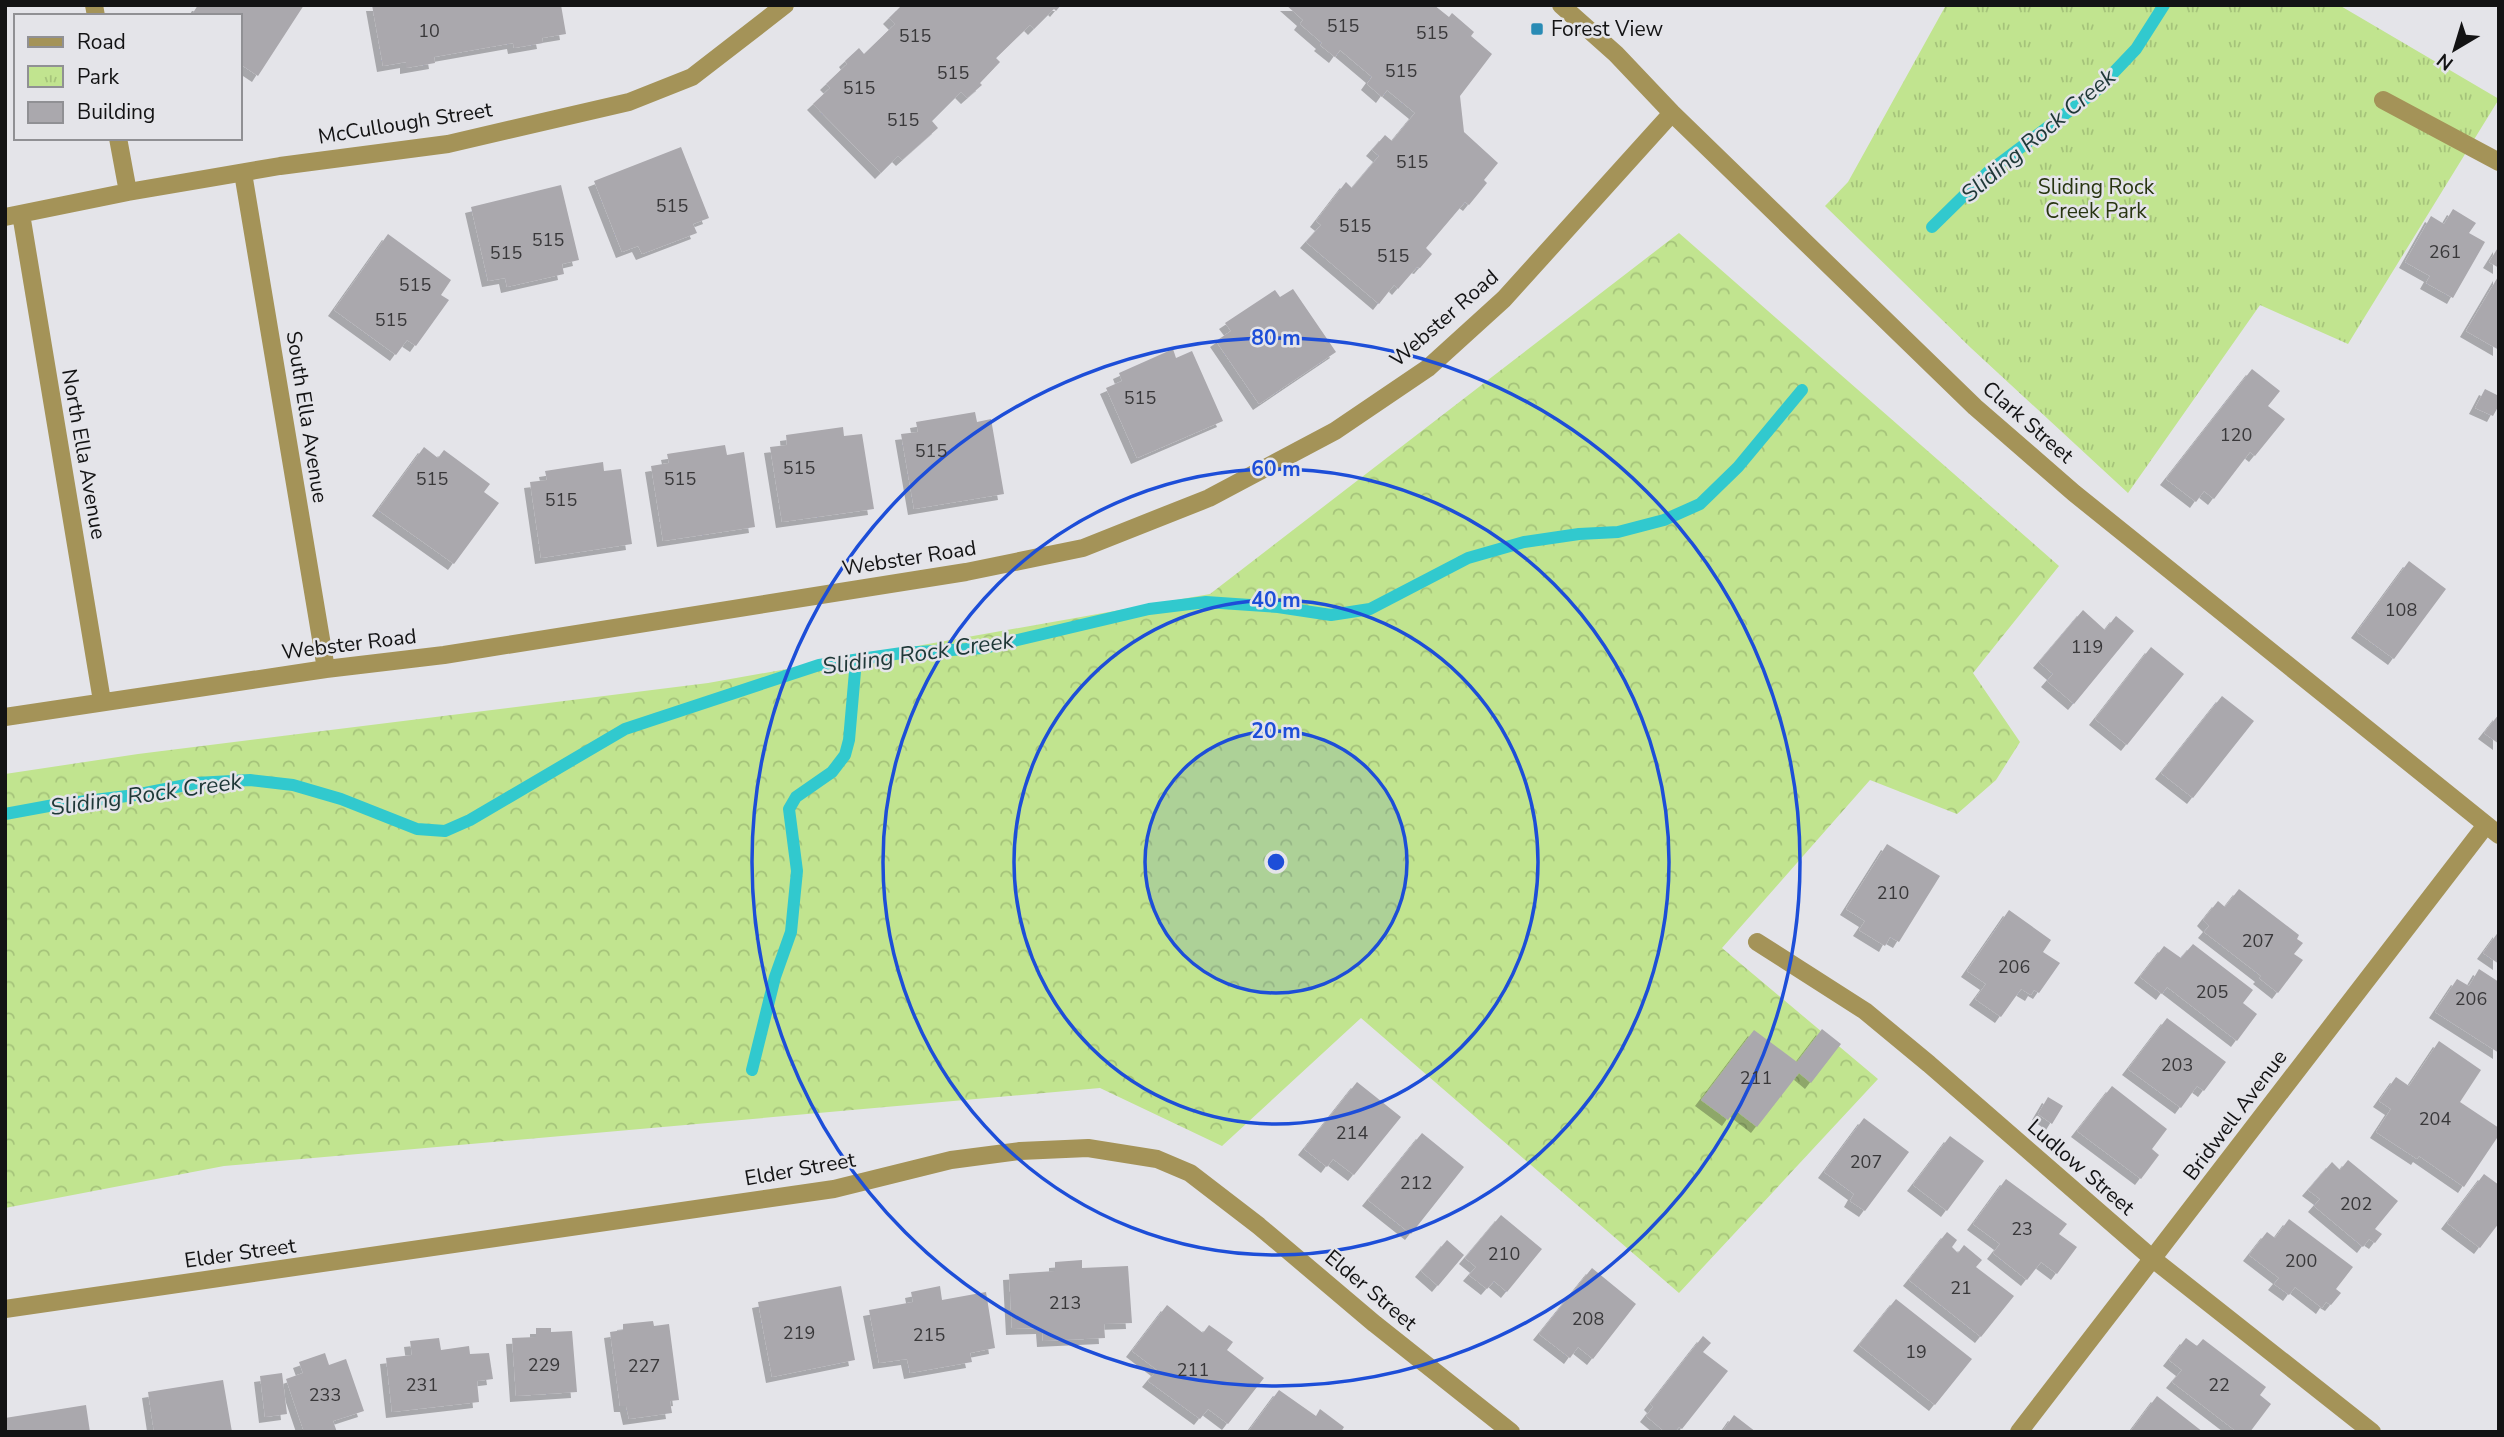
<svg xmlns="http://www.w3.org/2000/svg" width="2504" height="1437" font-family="'Nunito Sans',sans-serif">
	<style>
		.forest { fill: url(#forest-crowns) }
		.park { fill: url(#park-tufts) }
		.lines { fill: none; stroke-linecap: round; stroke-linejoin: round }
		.stream { stroke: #31c9ce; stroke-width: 12 }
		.building { fill: #aaa8ad; filter: url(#shadow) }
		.minor { stroke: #a49358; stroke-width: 18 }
		.ring { fill: none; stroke: #1d4ed8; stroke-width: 3.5 }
		.poi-dot { fill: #298bb5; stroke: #e4e4e9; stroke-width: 2.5 }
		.labels { text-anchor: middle; stroke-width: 5; stroke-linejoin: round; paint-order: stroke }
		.number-label { font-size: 18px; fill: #39383a }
		.poi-label { font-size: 21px; fill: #131314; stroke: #e4e4e9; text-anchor: start }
		.street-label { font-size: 21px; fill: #131314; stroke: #e4e4e9 }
		.park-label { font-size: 21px; fill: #283511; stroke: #e4e4e9 }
		.water-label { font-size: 23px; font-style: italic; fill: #1f3838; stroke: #e4e4e9 }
		.centre { fill: #1d4ed8; stroke: #e4e4e9; stroke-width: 3.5 }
		.ring-label { font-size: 21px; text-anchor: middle; font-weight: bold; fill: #1d4ed8; stroke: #e4e4e9; stroke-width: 5; stroke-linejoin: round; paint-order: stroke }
	</style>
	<defs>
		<pattern id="forest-crowns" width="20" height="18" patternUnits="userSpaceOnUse" patternTransform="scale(1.75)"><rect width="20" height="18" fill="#c1e48f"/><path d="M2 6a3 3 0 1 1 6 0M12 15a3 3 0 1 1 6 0" fill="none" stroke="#a5c37a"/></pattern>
		<pattern id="park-tufts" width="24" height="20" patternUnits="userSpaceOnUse" patternTransform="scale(1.75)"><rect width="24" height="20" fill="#c1e48f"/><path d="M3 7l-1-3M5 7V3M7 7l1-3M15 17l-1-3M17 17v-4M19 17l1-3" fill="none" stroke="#a5c37a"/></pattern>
		<filter id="shadow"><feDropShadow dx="-6" dy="6" stdDeviation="0" flood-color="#0004"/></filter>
	</defs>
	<rect width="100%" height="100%" fill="#e4e4e9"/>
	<path class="forest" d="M1679,233L2059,566L1973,673L2020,742L1996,780L1957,814L1870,780L1722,948L1878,1079L1679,1293L1361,1018L1222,1146L1100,1088L224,1166L5,1208V774L138,754L708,683L1210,594Z"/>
	<path class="park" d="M1946,5H2339L2499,99L2348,344L2260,305L2128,493L1971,348L1825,206L1848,182Z"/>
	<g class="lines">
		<path class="stream" d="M1932,227L1988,172L2097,90L2136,49L2164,5
			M5,814L54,805L135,795L196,783L250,780L293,785L341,799L417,829L445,831L470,820L625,729L819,665L902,653L984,648L1149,609L1206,602L1278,607L1331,615L1370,609L1468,558L1524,542L1579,534L1618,532L1664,520L1700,504L1738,467L1802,390
			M752,1070L775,977L791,932L797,871L789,809L796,797L832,772L845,755L849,740L856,660"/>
	</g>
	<path class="building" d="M198,5H304L258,76L240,64V16H191Z
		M372,5H561L566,34L542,38L543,43L514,48L513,43L434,57L435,63L406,68V62L383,66Z
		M902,5H1061L1056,11L1054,9L1034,29L1030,25L996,58L1000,62L980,83L982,85L967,98L961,92L932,121L938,128L902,160L898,156L881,173L813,104L830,88L826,84L847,64L845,61L859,48L864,54L895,24L889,18Z
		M1286,5H1434L1449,17L1452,13L1474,32L1471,36L1492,54L1460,96L1464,132L1498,163L1484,180L1487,183L1469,205L1465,202L1426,248L1432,254L1420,268L1417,267L1398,289L1394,285L1379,304L1306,242L1321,225L1316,221L1346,182L1352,188L1379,156L1372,150L1385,135L1392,141L1415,113L1387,90L1382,97L1367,84L1372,77L1340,50L1335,57L1320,45L1322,43L1300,24L1303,20Z
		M681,147L709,218L693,224L697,233L642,254L638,246L622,252L594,181Z
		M561,185L579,260L562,264L564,274L507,287L505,278L488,281L471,207Z
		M2453,209L2476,223L2469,233L2485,242L2453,298L2426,283L2430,276L2405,262L2431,216L2444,224Z
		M388,234L451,280L441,295L449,300L416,346L407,340L396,355L334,310Z
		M2499,246V268L2489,262Z
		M2499,275V350L2466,331Z
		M1293,289L1336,352L1259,404L1216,341L1231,331L1225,323L1275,290L1280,297Z
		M1173,349L1176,358L1192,351L1223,421L1137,458L1106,388L1122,381L1119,373Z
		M2252,369L2280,391L2268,406L2285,419L2255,456L2250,452L2214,499L2204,491L2196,502L2166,479Z
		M2485,389L2499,396V405L2493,416L2475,408Z
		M975,412L977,422L991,419L1004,494L914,509L901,434L918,432L916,422Z
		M843,427L844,436L862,434L874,509L782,522L770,447L787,445L786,435Z
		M725,445L727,455L744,452L755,527L663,541L651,466L669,463L667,454Z
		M424,447L438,458L444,450L490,484L484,492L499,503L454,564L378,510Z
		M603,462L604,471L621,469L632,544L541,558L530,482L547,480L545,471Z
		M2409,561L2446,589L2394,659L2357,632Z
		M2083,610L2105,630L2116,616L2134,631L2074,704L2047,681L2053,674L2039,662Z
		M2151,647L2184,674L2127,745L2095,719Z
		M2222,696L2254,721L2193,798L2161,773Z
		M2499,714V744L2484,733Z
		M1887,844L1940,876L1899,942L1890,937L1885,946L1859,930L1865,921L1846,909Z
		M2239,889L2299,935L2297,939L2303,943L2294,954L2303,960L2278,993L2259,978L2261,976L2204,932L2209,926L2203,920L2218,901L2225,907Z
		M2009,910L2051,940L2043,952L2060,963L2039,993L2034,990L2031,995L2021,989L2001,1017L1975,999L1986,984L1967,971Z
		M2499,931V964L2483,953Z
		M2193,944L2253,990L2243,1003L2257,1014L2237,1041L2167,987L2162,994L2140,977L2164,946L2181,958Z
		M2479,969L2499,982V1053L2435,1012L2457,979L2469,986Z
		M2167,1018L2226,1062L2204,1091L2197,1086L2181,1108L2128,1069Z
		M1822,1029L1841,1044L1811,1083L1799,1073L1757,1127L1735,1110L1728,1120L1701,1100L1754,1030L1797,1062Z
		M2439,1041L2481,1070L2460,1102L2499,1128V1135L2464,1187L2419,1156L2417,1159L2376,1132L2391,1109L2379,1101L2396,1077L2409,1086Z
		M1357,1082L1401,1117L1354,1175L1333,1159L1327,1167L1304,1149Z
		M2112,1086L2167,1129L2152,1149L2159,1155L2141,1179L2077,1131Z
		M2048,1097L2063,1106L2052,1124L2038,1114Z
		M1864,1118L1909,1152L1865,1211L1850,1201L1854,1194L1824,1172Z
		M1422,1133L1464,1167L1411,1234L1368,1200Z
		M1950,1136L1984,1161L1947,1211L1913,1185Z
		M2348,1160L2398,1201L2375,1229L2382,1234L2375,1243L2369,1239L2363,1247L2314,1206L2320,1199L2308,1190L2332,1162L2340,1170Z
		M2484,1174L2499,1185V1223L2480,1248L2447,1223Z
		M2006,1179L2067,1224L2059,1234L2077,1247L2057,1274L2041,1262L2027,1280L1993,1253L2000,1244L1973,1224Z
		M1501,1215L1542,1249L1507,1292L1494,1281L1487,1289L1469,1275L1476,1267L1465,1258Z
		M2289,1219L2353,1267L2336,1289L2341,1293L2331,1305L2326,1302L2322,1308L2295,1287L2289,1295L2274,1284L2279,1278L2249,1255L2267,1232L2275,1238Z
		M1947,1232L1957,1240L1952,1247L1958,1253L1964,1245L1982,1260L1976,1267L2014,1296L1981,1337L1909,1280Z
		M1447,1240L1464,1255L1438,1286L1421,1271Z
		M1082,1260V1268L1128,1266L1132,1323L1104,1324L1105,1338L1043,1341L1042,1328L1012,1329L1009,1274L1055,1271V1262Z
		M1592,1268L1636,1304L1593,1359L1578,1347L1570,1358L1539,1334Z
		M841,1286L855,1360L772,1377L758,1302Z
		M940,1286L942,1300L986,1292L995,1348L970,1353L972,1362L910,1373L907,1359L879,1363L869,1310L913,1302L911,1292Z
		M1896,1299L1972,1359L1935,1405L1859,1345Z
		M1167,1305L1203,1333L1209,1325L1233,1342L1227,1350L1264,1378L1228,1424L1208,1409L1200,1419L1148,1381L1157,1370L1132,1351Z
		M653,1321L654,1326L669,1324L679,1400L670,1401L672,1413L629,1419L626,1406H620L610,1332L623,1330V1324Z
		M536,1328H551V1332L572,1331L577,1392L516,1396L512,1338L536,1337Z
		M1703,1336L1711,1343L1703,1352L1728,1371L1682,1429L1679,1427L1675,1432H1665L1646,1416L1653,1407L1650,1404Z
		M439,1338L441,1350L469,1346L470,1354L489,1353L493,1379L477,1381L479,1402L392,1412L386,1358L412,1355L410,1341Z
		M2186,1338L2197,1346L2203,1339L2266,1387L2260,1395L2271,1404L2250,1432H2237L2172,1382L2182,1370L2169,1360Z
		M325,1353L329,1365L346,1359L364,1411L333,1421L337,1432H304L286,1379L303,1373L299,1362Z
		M282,1373L287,1414L265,1417L260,1376Z
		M223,1380L232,1432H154L148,1392Z
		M1279,1390L1316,1416L1320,1409L1344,1427L1341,1432H1248Z
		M2157,1396L2203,1432H2130Z
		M86,1405L90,1432H5V1418Z
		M1734,1415L1756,1432H1722Z"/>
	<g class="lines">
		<path class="minor" d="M94,5L96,16
			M1561,5L1616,54L1672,113L1975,407L2074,493L2499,835
			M2383,100L2499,162
			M118,138L128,192
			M243,173L326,669
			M21,214L102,701
			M5,217L128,192L280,166L448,144L629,102L692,77L785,5
			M5,717L326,669L444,655L966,572L1083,548L1209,498L1335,431L1428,368L1504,299L1672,113
			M1757,942L1865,1011L1929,1064L2153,1259L2372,1432
			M5,1309L834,1189L951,1160L1020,1151L1088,1148L1157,1159L1190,1173L1259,1226L1375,1324L1511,1432
			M2019,1432L2486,825"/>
	</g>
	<circle cx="1276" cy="862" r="131" fill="#1d4ed8" fill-opacity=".12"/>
	<g class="ring">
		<circle cx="1276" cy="862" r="131"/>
		<circle cx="1276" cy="862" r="262"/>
		<circle cx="1276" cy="862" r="393"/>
		<circle cx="1276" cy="862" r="524"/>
	</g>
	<rect class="poi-dot" x="1530" y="22" width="14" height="14" rx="3.5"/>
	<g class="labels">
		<g class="number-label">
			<text x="1343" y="32">515</text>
			<text x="429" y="37">10</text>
			<text x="1432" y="39">515</text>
			<text x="915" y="42">515</text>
			<text x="1401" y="77">515</text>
			<text x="953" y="79">515</text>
			<text x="859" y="94">515</text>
			<text x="903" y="126">515</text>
			<text x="1412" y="168">515</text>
			<text x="672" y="212">515</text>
			<text x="1355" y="232">515</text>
			<text x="548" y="246">515</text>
			<text x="2445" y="258">261</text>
			<text x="506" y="259">515</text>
			<text x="1393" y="262">515</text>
			<text x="415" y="291">515</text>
			<text x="391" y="326">515</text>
			<text x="1140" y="404">515</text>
			<text x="2236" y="441">120</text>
			<text x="931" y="457">515</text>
			<text x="799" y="474">515</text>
			<text x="432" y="485">515</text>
			<text x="680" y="485">515</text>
			<text x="561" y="506">515</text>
			<text x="2401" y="616">108</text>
			<text x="2087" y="653">119</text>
			<text x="1893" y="899">210</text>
			<text x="2258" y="947">207</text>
			<text x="2014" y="973">206</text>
			<text x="2212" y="998">205</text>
			<text x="2471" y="1005">206</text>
			<text x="2177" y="1071">203</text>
			<text x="1756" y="1084">211</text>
			<text x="2435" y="1125">204</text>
			<text x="1352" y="1139">214</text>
			<text x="1866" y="1168">207</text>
			<text x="1416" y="1189">212</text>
			<text x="2356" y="1210">202</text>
			<text x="2022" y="1235">23</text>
			<text x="1504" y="1260">210</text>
			<text x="2301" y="1267">200</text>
			<text x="1961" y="1294">21</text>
			<text x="1065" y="1309">213</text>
			<text x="1588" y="1325">208</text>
			<text x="799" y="1339">219</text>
			<text x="929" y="1341">215</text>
			<text x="1916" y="1358">19</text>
			<text x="544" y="1371">229</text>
			<text x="644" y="1372">227</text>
			<text x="1193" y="1376">211</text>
			<text x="422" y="1391">231</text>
			<text x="2219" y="1391">22</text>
			<text x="325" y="1401">233</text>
		</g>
		<g class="poi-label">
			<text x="1551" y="36">Forest View</text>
		</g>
		<g class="street-label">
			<text transform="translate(405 123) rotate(-9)" y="7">McCullough Street</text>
			<text transform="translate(1444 318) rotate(-41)" y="7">Webster Road</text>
			<text transform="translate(307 417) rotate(81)" y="7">South Ella Avenue</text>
			<text transform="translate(2028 422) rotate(41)" y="7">Clark Street</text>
			<text transform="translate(84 454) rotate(80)" y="7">North Ella Avenue</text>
			<text transform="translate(909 558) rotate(-9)" y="7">Webster Road</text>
			<text transform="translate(349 644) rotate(-7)" y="7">Webster Road</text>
			<text transform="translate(2235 1115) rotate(-53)" y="7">Bridwell Avenue</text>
			<text transform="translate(2081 1167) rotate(41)" y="7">Ludlow Street</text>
			<text transform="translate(800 1169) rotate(-10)" y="7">Elder Street</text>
			<text transform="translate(240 1253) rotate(-8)" y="7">Elder Street</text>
			<text transform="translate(1371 1290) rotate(40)" y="7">Elder Street</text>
		</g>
		<g class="park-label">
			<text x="2096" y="194">Sliding Rock<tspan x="2096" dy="24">Creek Park</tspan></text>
		</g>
		<g class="water-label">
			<text transform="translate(2038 135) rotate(-40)" y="8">Sliding Rock Creek</text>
			<text transform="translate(918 653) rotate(-8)" y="8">Sliding Rock Creek</text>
			<text transform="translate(146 794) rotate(-8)" y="8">Sliding Rock Creek</text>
		</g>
	</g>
	<circle cx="1276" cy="862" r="10" class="centre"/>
	<g class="ring-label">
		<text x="1276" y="345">80 m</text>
		<text x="1276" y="476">60 m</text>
		<text x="1276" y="607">40 m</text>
		<text x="1276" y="738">20 m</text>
	</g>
	<rect width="2504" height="1437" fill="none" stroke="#131314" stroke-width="14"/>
	<rect x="14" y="14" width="228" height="126" fill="#e4e4e9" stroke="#909094" stroke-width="2"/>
	<rect x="28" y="37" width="35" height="10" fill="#a49358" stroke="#909094" stroke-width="2"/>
	<text x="77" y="49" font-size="21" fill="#131314">Road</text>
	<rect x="28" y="66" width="35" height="21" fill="url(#park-tufts)" stroke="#909094" stroke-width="2"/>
	<text x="77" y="84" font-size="21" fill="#131314">Park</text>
	<rect x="28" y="102" width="35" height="21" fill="#aaa8ad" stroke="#909094" stroke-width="2"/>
	<text x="77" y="119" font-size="21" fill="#131314">Building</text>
	<g transform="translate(2455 49) rotate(218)" stroke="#e4e4e9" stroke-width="5" paint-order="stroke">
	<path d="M0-5L12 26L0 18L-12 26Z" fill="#131314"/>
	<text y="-10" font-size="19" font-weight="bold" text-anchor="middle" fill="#131314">N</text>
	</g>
</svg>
